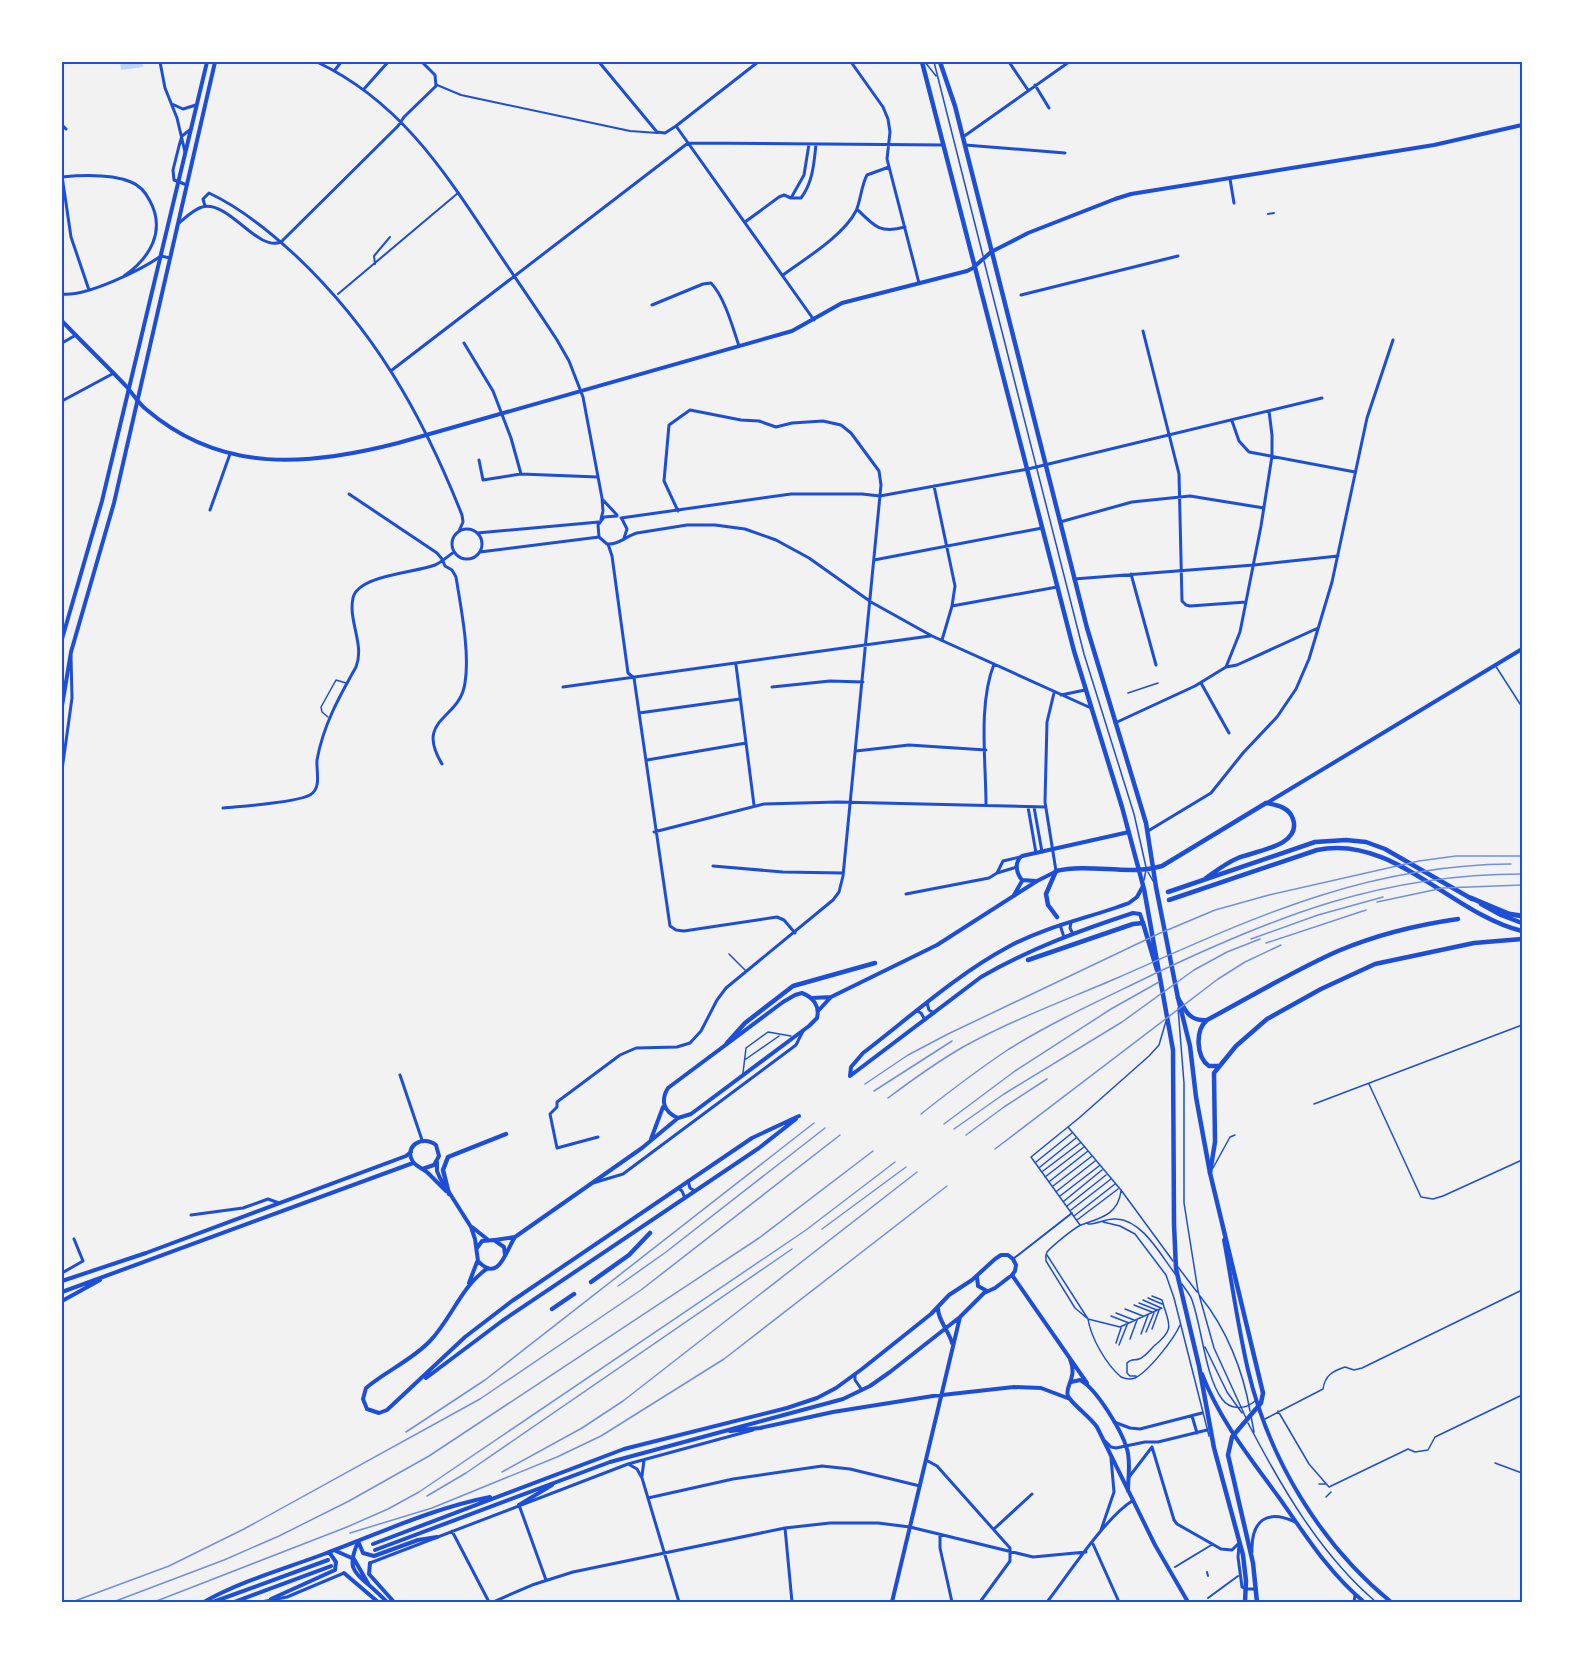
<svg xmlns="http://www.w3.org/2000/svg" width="1584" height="1664" font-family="'Nunito Sans',sans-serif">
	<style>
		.water { fill: #bfd3fe }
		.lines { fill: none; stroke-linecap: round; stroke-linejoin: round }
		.service { stroke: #1d4ed8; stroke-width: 1.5 }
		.pedestrian { stroke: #1d4ed8; stroke-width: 2 }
		.minor { stroke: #1d4ed8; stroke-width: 3 }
		.tertiary { stroke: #1d4ed8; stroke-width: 4 }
		.secondary { stroke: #1d4ed8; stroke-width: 4 }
		.primary { stroke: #1d4ed8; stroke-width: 4.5 }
		.trunk { stroke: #1d4ed8; stroke-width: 4.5 }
		.motorway { stroke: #1d4ed8; stroke-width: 5 }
		.rail { stroke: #7290e2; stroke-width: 1.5 }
		.neatline { fill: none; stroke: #1d4ed8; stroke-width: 2 }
	</style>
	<rect width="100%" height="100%" fill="#f2f2f2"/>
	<path class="water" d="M120,62H142L143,67L121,70Z"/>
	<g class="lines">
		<path class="service" d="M925,62L936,76
			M934,62L983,256
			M984,261L1084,654L1134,814L1146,867
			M1495,665L1522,707
			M1128,693L1158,683
			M328,717L322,712L321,707L336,680L346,683
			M1148,872L1153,881
			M1144,880L1146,870
			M729,954L746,971
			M1178,1008L1184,1083V1203L1198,1291L1214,1348L1246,1418
			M746,1059L779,1036
			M743,1073L746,1048L768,1032L791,1036
			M1369,1084L1421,1197L1433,1199L1443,1196L1522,1160
			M1314,1104L1522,1025
			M1068,1127L1121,1190L1173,1261
			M1036,1162L1072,1133
			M1040,1167L1076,1138
			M1213,1168L1230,1137L1235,1135
			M1043,1171L1080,1143
			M1045,1177L1084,1147
			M1050,1181L1088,1151
			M1053,1186L1092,1156
			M1057,1191L1095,1161
			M1121,1191C1118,1215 1100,1218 1081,1225C1074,1228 1052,1246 1047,1252C1045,1256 1046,1256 1046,1261L1075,1308L1088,1319L1120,1327L1162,1308
			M1060,1196L1099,1166
			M1064,1201L1102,1170
			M1067,1206L1106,1175
			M1071,1210L1111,1179
			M1074,1216L1115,1184
			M1077,1220L1118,1189
			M1103,1222L1120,1226L1135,1234L1166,1275L1174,1298L1209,1436
			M1088,1224C1098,1224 1106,1218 1116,1219C1143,1220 1161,1256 1176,1275
			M1080,1225L1031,1157L1079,1118L1149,1056L1159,1045L1166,1021
			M1047,1255L1088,1319C1091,1338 1106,1364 1121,1377C1126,1379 1130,1380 1135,1378C1149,1371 1174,1339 1180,1325
			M1178,1267L1197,1292
			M1182,1284C1185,1289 1190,1294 1192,1300C1202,1328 1205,1376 1222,1399C1230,1410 1245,1410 1255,1401
			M1200,1296C1226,1328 1243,1370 1250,1411
			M1148,1298L1162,1304
			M1143,1300L1161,1308
			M1139,1303L1157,1310
			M1134,1305L1152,1312
			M1125,1309L1143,1316
			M1116,1313L1134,1320
			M1111,1316L1129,1323
			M1152,1329L1159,1310
			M1146,1332L1154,1313
			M1141,1334L1148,1315
			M1130,1339L1137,1320
			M1116,1343L1121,1328
			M1119,1345L1127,1325
			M1205,1347L1227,1392L1242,1413
			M1136,1376H1130L1127,1373V1363C1132,1358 1134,1361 1139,1359C1145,1357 1150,1350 1154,1346C1176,1328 1169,1325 1162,1300L1152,1296
			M1278,1411L1309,1464L1329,1487L1408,1449L1415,1452L1428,1450L1435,1437L1522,1395
			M1251,1416L1254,1432
			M1265,1419L1323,1389C1325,1375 1333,1371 1345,1367L1354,1370L1362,1368L1522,1290
			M1248,1423C1282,1488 1320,1554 1376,1602
			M1495,1463L1522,1473
			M1319,1484H1326
			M1326,1497L1331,1492"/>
		<path class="pedestrian" d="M437,85L461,95L630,131L658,133
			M1268,214L1274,213
			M375,264L374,256L390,237
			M338,294L458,193
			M1013,1259L1072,1213
			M1175,1567L1213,1544
			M1207,1572L1208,1576
			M1208,1598L1238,1576"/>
		<path class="minor" d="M160,62L165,88L177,118L185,152
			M317,62C397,100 441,166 488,237C511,272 535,306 557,340L569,361L583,397L602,498L603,511L601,519
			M599,62L657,132L665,133L676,126L814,320
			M851,62L883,107L888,119L890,132L887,159L919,283
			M1009,62L1028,90
			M335,70L341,62
			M1035,85L1049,108
			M364,89L388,62
			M172,104L183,109L196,105
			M62,125L66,129
			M676,126L758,62
			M963,137L1069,62
			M688,143L944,145
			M965,145L1065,153
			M62,176L71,237L89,290
			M62,177C83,175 111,174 131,182C139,185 146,193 150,201C166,231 150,258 124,276
			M1230,179L1234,203
			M187,185L174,180L173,170L179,146L182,136L191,129
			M791,198H801C813,182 814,163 816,144
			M205,206L203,199L209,193C241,208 268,230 294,254C374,329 422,414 462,515L463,522L459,531
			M857,209C874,226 880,234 905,227
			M745,222L779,197L784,195L791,198L804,175L809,144
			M179,223C186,217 193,210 202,207C229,200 257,252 281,242
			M281,242L398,126L404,117L436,86L435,75L422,62
			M783,275C806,258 843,236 856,211C861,200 861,186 867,175L889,167
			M62,294C86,297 141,270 161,256L170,258
			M1021,295L1178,256
			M652,305L703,284L711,283C724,296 733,328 739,346
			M1143,331L1179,474L1182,601L1186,605L1190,606L1246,602
			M62,343L76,335
			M464,343L493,391L511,438L521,474
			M392,370L688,143
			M62,401L114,373
			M1232,421L1239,441L1249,452L1355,472
			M479,460L483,480L521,474L598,477
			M934,486L955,586L952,606L942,640
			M349,494L437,553L442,559L445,566L452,570L456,577C461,608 470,653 465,683C460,720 414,718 442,764
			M603,500L617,515
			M210,510L230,454
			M617,516L604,517L598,525L599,537L607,544C619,545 626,536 637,533L687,525H715L745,529L776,540L809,558L871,602L932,636L1091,708
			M621,518L791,494H862L880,496L1028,469L1322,398
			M622,519L627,529L624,538
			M1060,522L1132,502L1190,496L1264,508
			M452 544a15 15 0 1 1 30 0a15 15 0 1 1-30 0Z
			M477,533L599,522
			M608,544L612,556L628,673L634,678
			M480,552L599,537
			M874,560L1042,528
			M1131,574L1156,665
			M1074,579L1254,565L1338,556
			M952,606L1057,587
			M736,665L754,805
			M1226,667L1240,632L1261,526L1272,456V435L1269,411
			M634,678L670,926L676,930L684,931L777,917L784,920L795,933
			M1201,683L1229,733
			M563,687L930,636
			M772,687L830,681L863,682
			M1054,693L1047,722L1045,802L1056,871
			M1061,695L1085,690
			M639,713L740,699
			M1115,723L1195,686L1226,667L1237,665L1318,628
			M856,751L909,745L986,750
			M647,760L746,743
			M62,770L72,698L71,656
			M986,805C986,761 978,705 994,664
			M1028,807L1036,853
			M1034,807L1042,852
			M223,808C242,806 295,803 310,795C322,788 316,771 317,760C323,726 339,697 356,667C365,645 348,621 353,598C358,575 415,573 435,565C442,562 448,556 454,552
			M1148,831L1211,793L1243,753L1277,717L1296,689L1309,659L1332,582L1367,418L1393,340
			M654,832L764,804L838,802L1046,807
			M713,866L783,872L843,873
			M997,873L1003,861L1020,857
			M906,894L989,878L997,873L1017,867
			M1071,922L1070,928L1073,934
			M1060,925L1064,937
			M927,1003L929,1010L934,1013
			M917,1011L921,1013L925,1020
			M400,1075L422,1140
			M598,1137L557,1148L550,1114L557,1107V1102L620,1055L636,1048L677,1047L690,1043L701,1031L717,1000L726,988L833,900L839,892L843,876L881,485L879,471L851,433L841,425L823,421L792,423L776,427L759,421L741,420L690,410L669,425L664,481L678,511
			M688,1181L690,1188L695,1191
			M593,1183L623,1174L796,1045L803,1031
			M678,1188L682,1191L685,1198
			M191,1215L243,1208L268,1199L279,1203
			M62,1273L83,1261L74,1239
			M855,1374V1380L862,1390
			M1192,1416L1197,1433
			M1114,1422L1130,1428L1140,1429L1202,1413
			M1105,1441L1111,1447L1116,1448L1145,1442H1158L1207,1430
			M1152,1447L1174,1520L1177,1524L1221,1549L1232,1550L1239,1543
			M926,1460L937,1466L1010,1548V1561L980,1602
			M630,1465L637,1469L642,1478L679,1602
			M642,1476L644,1460
			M1129,1477L1152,1447
			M648,1498L733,1479L822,1466L850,1469L920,1486
			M519,1505L546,1580
			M785,1528L792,1602
			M994,1529L1032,1494
			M1101,1530L1114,1492L1111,1458
			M452,1531L489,1602
			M940,1535V1548L952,1602
			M1093,1544L1119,1602
			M1239,1545L1238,1557L1242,1587L1246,1589H1255
			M1252,1552C1251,1520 1267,1509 1295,1522
			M370,1563L628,1464L753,1430
			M261,1602L287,1597L344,1573
			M493,1602L532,1585L573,1572L785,1528L830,1523H878L910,1527L1033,1557L1086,1552
			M1047,1602C1068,1575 1105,1518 1132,1501
			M1354,1602L1355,1595"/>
		<path class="tertiary" d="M62,321C83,343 105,364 126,386C133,394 139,404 147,410C222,474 309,466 398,443L792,331L842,303L967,271L975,267
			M1022,880C1016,873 1014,862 1022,856L1129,832
			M1022,880L1036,881
			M1014,895L1022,881
			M802,993C813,997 820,1006 817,1018L809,1026L691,1114L678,1118C664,1112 660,1101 668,1088L783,1002L795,995Z
			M812,998L831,997
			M818,1011L831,997L937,945L1037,881L1055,872
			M850,1076L851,1067L863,1053C910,1017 956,975 1008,947C1046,926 1089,918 1129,903L1137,897L1143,886
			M850,1076L981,977C1029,949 1081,930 1133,913L1140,914L1143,923
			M651,1139L663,1107
			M437,1162V1171L440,1178L471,1227L475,1239L478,1261C499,1284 506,1250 515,1237L642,1148L678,1118
			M422,1169L434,1165L439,1156L436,1145C422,1134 403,1147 413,1162C417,1167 424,1169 428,1173C434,1179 440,1185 446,1191
			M472,1227L487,1239
			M495,1240L515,1237
			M477,1248L482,1241L494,1240L504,1247L505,1255
			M488,1268C461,1286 452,1318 430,1341C412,1360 386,1371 366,1388L363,1399L367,1409L379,1413L387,1410L465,1337L512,1301L752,1138L799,1116
			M1012,1275L1087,1383
			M977,1277L978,1286L987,1291
			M62,1281L146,1253L406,1156L411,1152
			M469,1283L477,1262
			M62,1292L413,1163
			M62,1301L100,1280
			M938,1307C937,1319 949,1331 952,1343
			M1070,1359C1078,1379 1064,1386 1068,1396C1070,1402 1090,1417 1097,1427L1155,1545L1188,1602
			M426,1378L502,1321L759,1148L796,1119
			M1071,1382L1080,1380C1096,1388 1122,1431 1127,1449C1131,1462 1128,1478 1128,1491
			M730,1431L760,1428L833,1412L933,1396L1014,1387L1041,1388L1070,1399
			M519,1505L552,1485
			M358,1541L363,1553L374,1556L418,1540L437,1537
			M358,1542C348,1565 351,1571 370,1586C376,1591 382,1597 387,1602
			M373,1544L624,1449L787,1408L817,1398L836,1388L862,1369L931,1314L949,1295L972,1280L995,1259L1001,1255H1008L1013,1259L1016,1265L1015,1271L1012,1275L995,1288L984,1293L960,1317L890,1372L870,1386L843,1399L610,1462L375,1550
			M336,1551L354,1559L369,1585
			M370,1563L369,1574L394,1602
			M344,1573L378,1602
			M271,1599L335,1570L336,1562L329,1552
			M204,1602C241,1581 284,1569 324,1554C378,1534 433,1508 490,1497
			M213,1602L328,1560
			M234,1602L331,1566
			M892,1602L960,1317"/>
		<path class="secondary" d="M975,266L991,252L1028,233L1115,199L1131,194L1434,145L1522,125
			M62,639L102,501L207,62
			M62,706L71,652L114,503L215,62
			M1267,803L1522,649
			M1224,1240C1232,1283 1238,1327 1248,1370C1269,1459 1320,1544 1391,1602
			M1202,1374C1220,1421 1251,1459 1280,1499C1306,1536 1329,1573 1364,1602"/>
		<path class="primary" d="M922,62L1074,651L1122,807L1144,889L1173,1050L1174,1224L1176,1269L1199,1366L1214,1448L1243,1555L1246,1581L1245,1602
			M940,62L955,106L1087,628L1146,823L1156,887L1178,998L1190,1046L1196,1097L1210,1173L1263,1393L1261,1403L1232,1437L1228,1455L1253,1563L1257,1602
			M1056,871C1091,863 1128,876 1162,866L1266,803
			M1143,923L1157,970"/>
		<path class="trunk" d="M1056,871L1046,894L1048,905L1057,917
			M1206,878C1216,871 1226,863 1238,858C1255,851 1302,846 1293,819C1289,807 1277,805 1266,803
			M1168,892L1315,842L1346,840L1366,842L1385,849L1472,899
			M1169,900L1317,850C1393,834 1452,914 1522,931
			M1481,904L1501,915L1522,923
			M1028,960L1133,924L1143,923
			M1178,998C1185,1010 1190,1022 1207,1020C1250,997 1293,971 1338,951C1376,935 1416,925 1458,919
			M1207,1020C1195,1030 1196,1057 1209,1066H1218
			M727,1043L745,1023L793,986L875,963
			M1210,1173L1215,1142L1214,1073L1236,1046L1267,1019L1321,989L1375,964L1474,943L1522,939
			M449,1194L443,1170L448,1157L506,1134
			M591,1282L629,1255L650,1233
			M552,1309L574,1294"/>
		<path class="motorway" d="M1471,898L1509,914L1522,916"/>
		<path class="rail" d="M1377,902L1443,888L1522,885
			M1251,939L1318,915L1383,897
			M1266,943L1366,910
			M865,1084L908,1055L948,1034L1158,934L1215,910L1269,895L1419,861L1456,856H1522
			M874,1091L952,1041
			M888,1098C912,1080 937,1062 963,1047C1012,1020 1066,1000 1117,978C1249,920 1362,865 1511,864
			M921,1114C950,1091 979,1069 1009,1049C1054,1021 1103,999 1150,976C1275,916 1382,874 1522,874
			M944,1124L1015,1071L1111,1009L1159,982
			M954,1129L1004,1094L1122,1022L1194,970L1227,952L1260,939
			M966,1135L1004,1107L1047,1079
			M995,1149L1218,979L1245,962L1281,945
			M822,1229L906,1167
			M618,1286L666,1252L825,1128
			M406,1432L485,1380L814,1123
			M502,1472L582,1428L623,1401L917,1172
			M427,1496L466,1473L792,1249
			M350,1533L432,1508L557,1457L601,1436L724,1359L947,1186
			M72,1602L169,1566L244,1529L480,1399L641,1290L840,1135
			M113,1602L224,1560L279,1536L349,1501L429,1456L759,1238L873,1151
			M154,1602L347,1527L388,1509L419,1492L806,1230L895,1162"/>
	</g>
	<rect width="1584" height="1664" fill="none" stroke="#ffffff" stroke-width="126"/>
	<rect x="63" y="63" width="1458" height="1538" class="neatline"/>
</svg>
